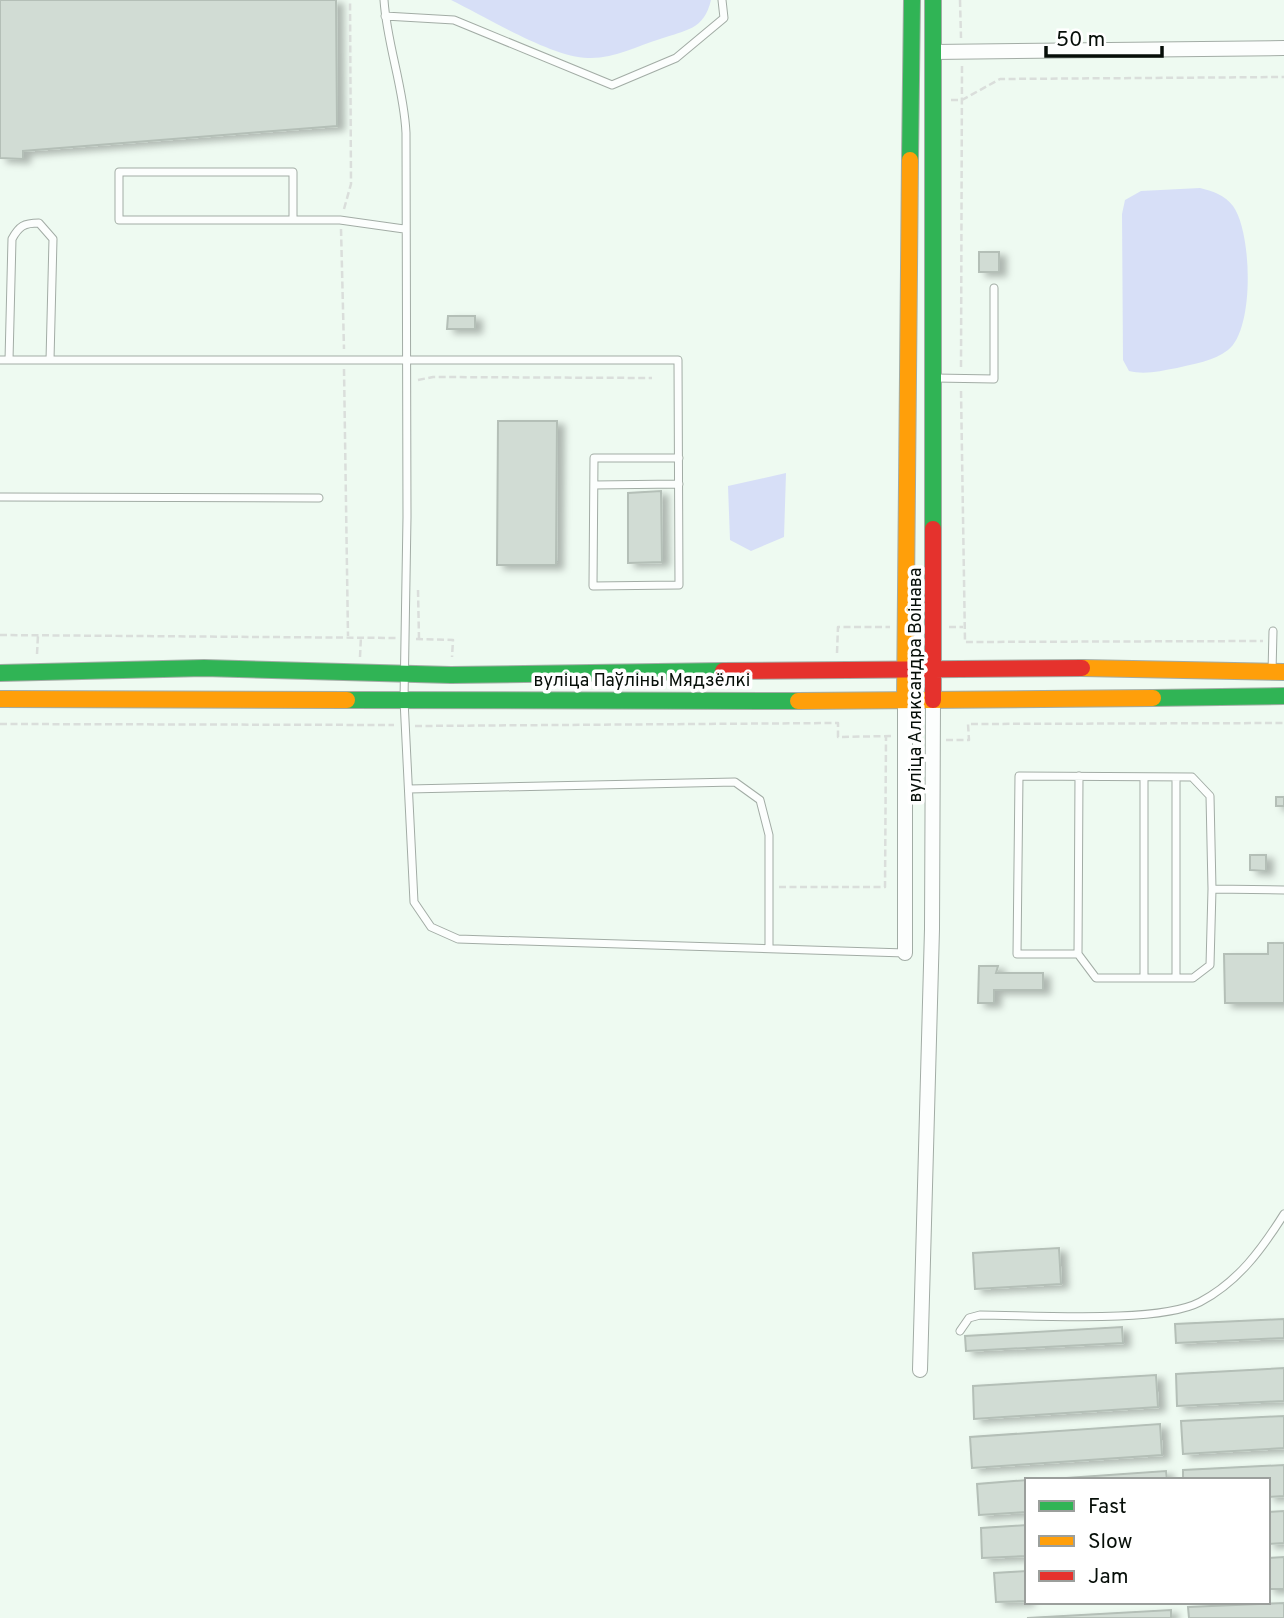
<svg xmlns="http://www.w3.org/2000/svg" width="1284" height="1618" font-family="Overpass,sans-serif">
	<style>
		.green { fill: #d7dff7 }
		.building { fill: #d1dcd4; stroke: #b4bfb7; stroke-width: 2; filter: url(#shadow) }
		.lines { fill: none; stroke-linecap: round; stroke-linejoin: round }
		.lane-casing { stroke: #a2aca5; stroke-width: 9 }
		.street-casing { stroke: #a2aca5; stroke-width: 16 }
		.fast-casing { stroke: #a2aca5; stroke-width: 18 }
		.slow-casing { stroke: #a2aca5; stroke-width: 18 }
		.jam-casing { stroke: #a2aca5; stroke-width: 18 }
		.path { stroke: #dadedb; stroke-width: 2.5; stroke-dasharray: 7 3.5; stroke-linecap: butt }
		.lane { stroke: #fcfefd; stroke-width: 7 }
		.street { stroke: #fcfefd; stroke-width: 14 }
		.fast { stroke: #30b455; stroke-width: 16 }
		.slow { stroke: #ff9f0a; stroke-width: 16 }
		.jam { stroke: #e5322d; stroke-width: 16 }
		.labels { text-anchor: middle; stroke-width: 7; stroke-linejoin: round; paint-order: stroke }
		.street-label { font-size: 18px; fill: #060e08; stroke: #fff }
	</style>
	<defs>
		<filter id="shadow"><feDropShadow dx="7" dy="4" stdDeviation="3.5" flood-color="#0004"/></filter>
	</defs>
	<rect width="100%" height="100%" fill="#eefaf1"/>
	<path class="green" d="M451,0H711C704,30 686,30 660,39C637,46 614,59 588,58C551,57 486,17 451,0Z
		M1200,188C1212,191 1225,195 1233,206C1252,232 1255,329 1228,350C1214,361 1193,364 1177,368C1160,371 1145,375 1129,371L1123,360L1122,214L1125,200L1141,191Z
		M786,473L784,537L751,551L730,540L728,486Z"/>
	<path class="building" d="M0,0H336L337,126L23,151V159L0,158Z
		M979,252H999V272H979Z
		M448,316H475V329H447Z
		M498,421H557L556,565H497Z
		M661,491L662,562L628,563V493Z
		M1276,797H1284V806H1276Z
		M1250,855H1266V871L1250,870Z
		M1268,943H1284V1003H1225L1224,954H1268Z
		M979,966H998L996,973H1043V990H994V1003H978Z
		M1059,1248L1061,1284L975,1289L973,1253Z
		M1284,1319V1338L1176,1343L1175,1324Z
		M1122,1327L1123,1343L966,1351L965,1336Z
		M1284,1368V1401L1177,1406L1176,1374Z
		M1156,1375L1158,1407L974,1419L973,1386Z
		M1284,1416V1448L1183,1454L1181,1421Z
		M1160,1424L1162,1455L972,1468L970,1437Z
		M1284,1465V1496L1268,1497V1480H1183V1470Z
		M1166,1471L1167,1480H1037Z
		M1027,1480V1512L979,1515L977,1484Z
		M1284,1511V1543L1268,1544V1512Z
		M1027,1525V1556L982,1558L981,1528Z
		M1284,1557V1589H1268V1558Z
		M1027,1571V1601L996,1602L994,1573Z
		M1284,1603V1618H1189L1188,1607Z
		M1171,1610V1618H1027Z"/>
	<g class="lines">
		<defs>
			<path id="lane" d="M384,0C387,45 404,88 406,133L407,517L404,700L414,902L431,927L458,939L905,953
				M385,16L454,20L612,85L676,58L724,18L722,0
				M293,220V172H119V220H340L404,229
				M0,360H678L679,585L593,586L594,458H679
				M9,360L12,239C19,226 24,223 39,223L53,239L50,360
				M935,378L994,379V288
				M594,485L679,484
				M0,497L319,498
				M1272,672L1273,631
				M409,789L735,782L760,800L769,835V948
				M1212,889L1210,965L1193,978H1096L1078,954H1017L1019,776L1192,777L1210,796L1212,889L1284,890
				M1078,954L1079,776
				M1144,978V777
				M1176,978V777
				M960,1331L969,1318L980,1315C1031,1315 1158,1324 1200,1302C1238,1282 1262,1249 1284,1214"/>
			<path id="street" d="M933,52L1284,48
				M905,953V700
				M920,1370L932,929L933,700"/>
			<path id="fast" d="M933,0V529
				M910,160L912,0
				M0,673L204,668L451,675L723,671
				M1153,698L1284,696
				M347,700L798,701"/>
			<path id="slow" d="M1082,668L1284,672
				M0,699L347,700
				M905,700L910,160
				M798,701L1153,698"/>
			<path id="jam" d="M933,529V700
				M723,671L1082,668"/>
		</defs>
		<use href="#lane" class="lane-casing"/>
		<use href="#street" class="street-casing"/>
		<use href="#fast" class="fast-casing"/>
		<use href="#slow" class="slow-casing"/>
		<use href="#jam" class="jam-casing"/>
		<path class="path" d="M960,0L961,38
			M951,100H962L1000,79L1284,77
			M344,209L351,184L350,0
			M341,229L344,349
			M961,367L962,65
			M344,369L348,636
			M418,380L433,377L652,378
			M961,391L965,642L1263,641
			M418,590L419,639
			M949,627H963
			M0,635L396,638
			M416,639L453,640L452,657
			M837,653L838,627H890
			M37,654L38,635
			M360,657L361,636
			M0,724L394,725
			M415,726L838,723V737L891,736
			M946,740H969L968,724L1284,723
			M779,887H885L886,737"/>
		<use href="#lane" class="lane"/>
		<use href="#street" class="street"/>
		<use href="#fast" class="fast"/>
		<use href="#slow" class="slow"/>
		<use href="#jam" class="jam"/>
	</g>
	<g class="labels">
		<g class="street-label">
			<text x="642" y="686">вуліца Паўліны Мядзёлкі</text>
			<text transform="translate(915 685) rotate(-90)" y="6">вуліца Аляксандра Воінава</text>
		</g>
	</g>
	<rect x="1025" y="1478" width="245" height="126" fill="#ffffff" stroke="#9b9f9c" stroke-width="2"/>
	<rect x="1039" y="1501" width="35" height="10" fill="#30b455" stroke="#9b9f9c" stroke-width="2"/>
	<text x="1088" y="1513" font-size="21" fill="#060e08">Fast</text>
	<rect x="1039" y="1536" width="35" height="10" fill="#ff9f0a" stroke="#9b9f9c" stroke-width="2"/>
	<text x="1088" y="1548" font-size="21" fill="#060e08">Slow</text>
	<rect x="1039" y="1571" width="35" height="10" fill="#e5322d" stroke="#9b9f9c" stroke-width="2"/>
	<text x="1088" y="1583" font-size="21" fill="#060e08">Jam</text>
	<path d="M1046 46v10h116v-10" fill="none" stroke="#060e08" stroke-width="3.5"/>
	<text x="1056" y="46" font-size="21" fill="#060e08" stroke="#ffffff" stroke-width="5" paint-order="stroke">50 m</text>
</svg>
